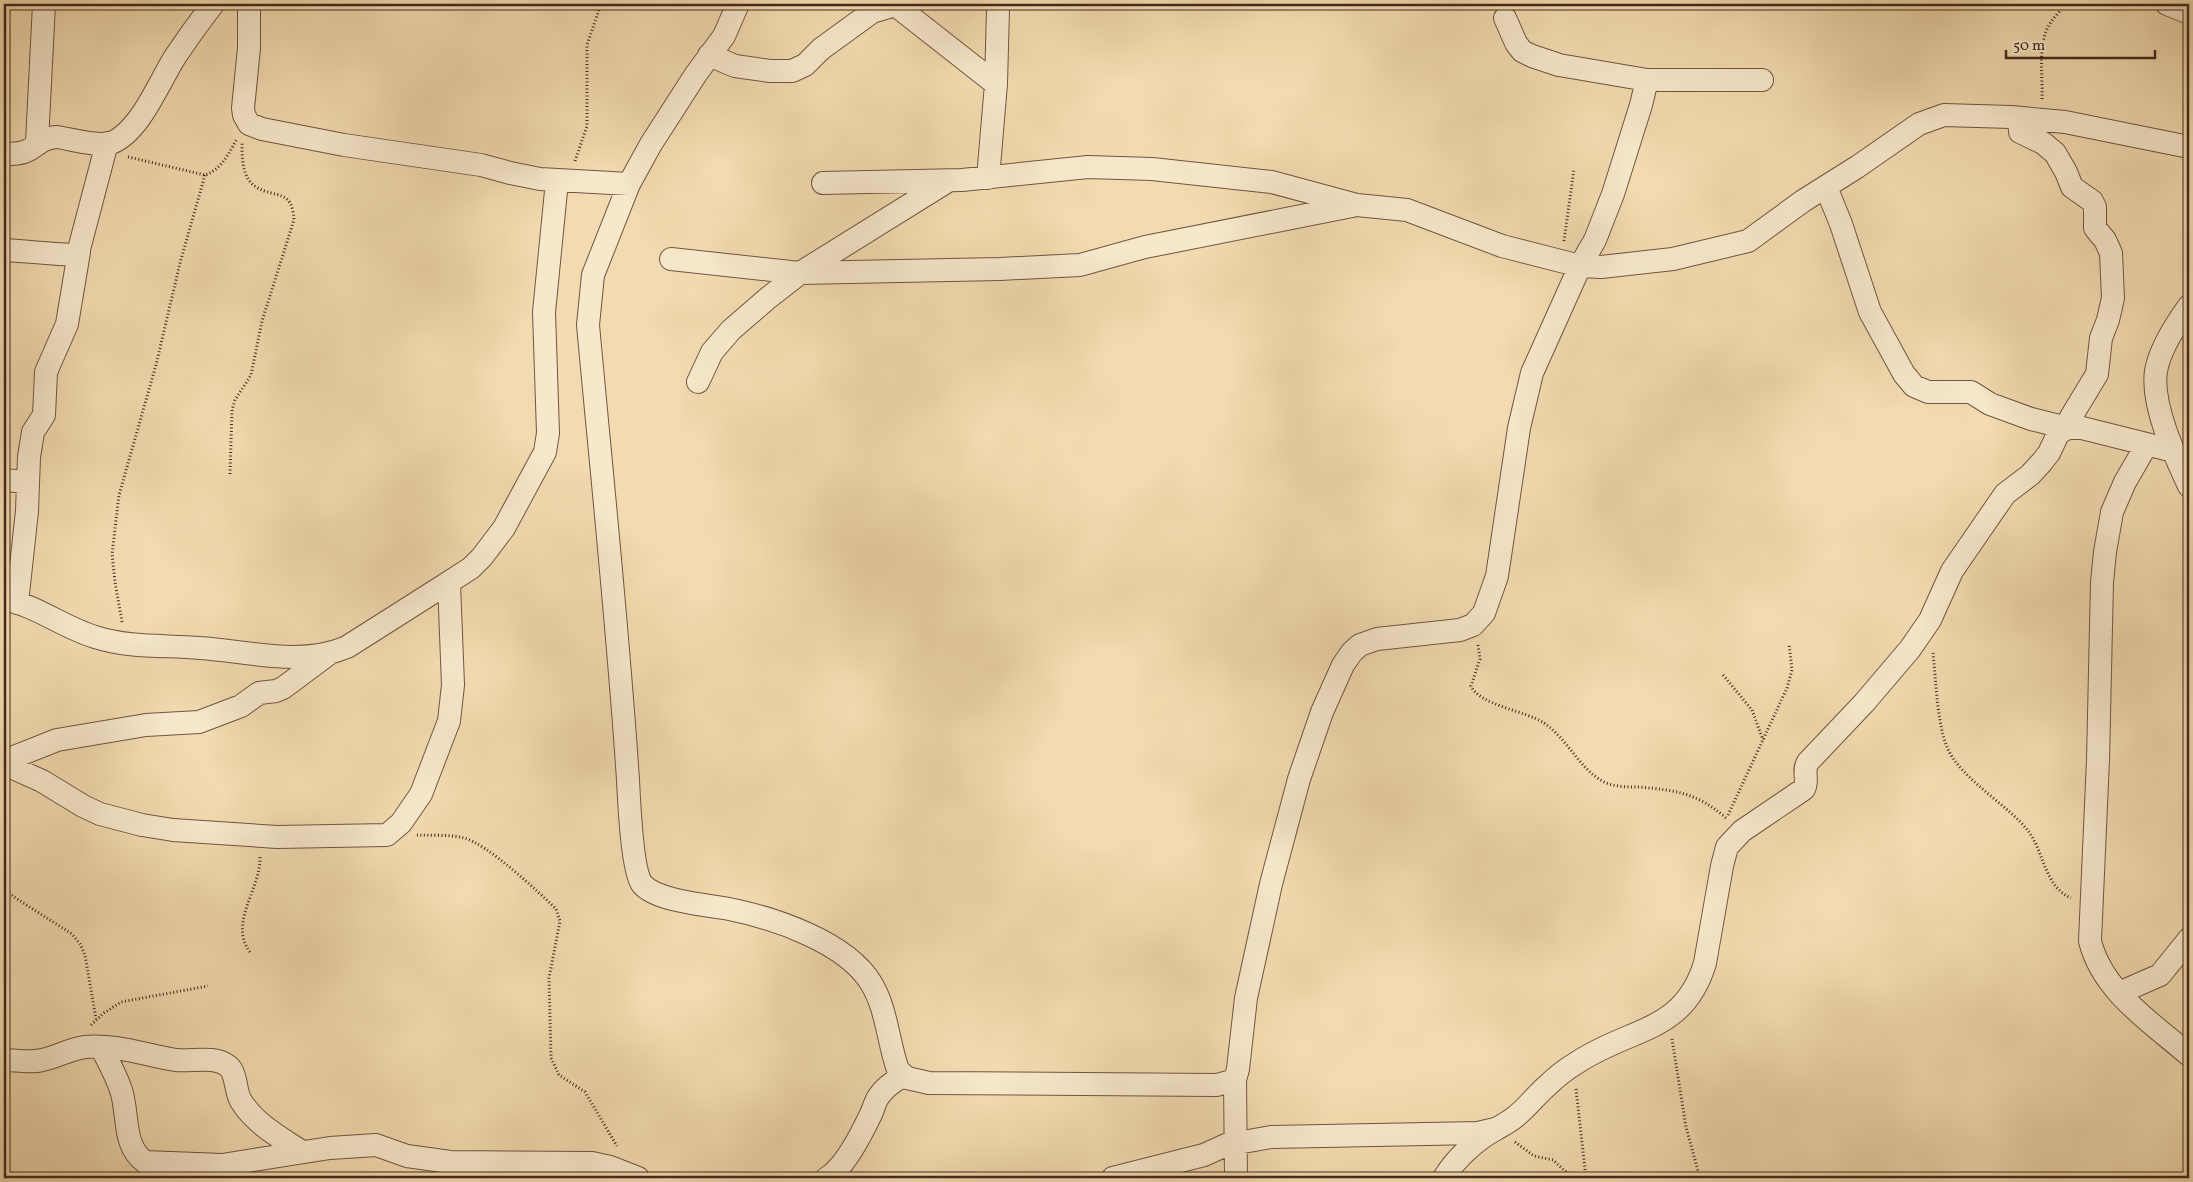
<svg xmlns="http://www.w3.org/2000/svg" width="2193" height="1182" font-family="Vollkorn,serif">
	<style>
		.lines { fill: none; stroke-linecap: round; stroke-linejoin: round }
		.minor-casing { stroke: #705541; stroke-width: 24 }
		.path { stroke: #44281c; stroke-width: 3; stroke-dasharray: 1 2.5; stroke-linecap: butt }
		.minor { stroke: #f7e8cc; stroke-width: 22 }
	</style>
	<rect width="100%" height="100%" fill="#f2dbb0"/>
	<filter id="stains"><feTurbulence type="fractalNoise" baseFrequency=".004" numOctaves="4"/><feColorMatrix values="0 0 0 0 .2 0 0 0 0 .09 0 0 0 0 .02 0 0 0 .5 -.17"/></filter>
	<radialGradient id="worn" r=".72"><stop offset=".6" stop-color="#630" stop-opacity="0"/><stop offset="1" stop-color="#630" stop-opacity=".3"/></radialGradient>
	<g class="lines">
		<defs>
			<path id="minor" d="M249,4V48L243,108L244,115L249,124L262,129L344,145L481,165L510,173L540,179L629,184
				M738,4L724,36L696,74L651,144L629,184L593,275L588,325C602,477 618,628 628,780C629,800 632,870 642,884C656,901 707,905 729,909C774,918 846,942 871,983C887,1009 888,1042 898,1070L907,1078L929,1083L1217,1085L1235,1080L1238,1069L1246,998L1271,884L1299,779L1322,712L1343,665L1352,652L1360,645L1377,639L1460,630L1473,625L1484,613L1497,576L1519,428L1532,373L1580,266L1595,240L1613,194L1641,105L1647,80
				M2167,4L2189,13
				M1505,18L1516,43L1522,51L1532,56L1559,65L1647,80H1762
				M709,55L735,66L770,71H792L805,65L821,49L872,12L892,6L898,7L996,84
				M37,142L44,4
				M4,154C10,154 18,154 24,152C39,147 37,139 57,137C70,139 99,147 111,143C140,132 159,82 175,57C187,39 200,21 213,4
				M988,178L996,84L998,9
				M823,183L962,180L1088,167L1152,169L1272,182L1357,205L1407,210L1502,246L1580,266L1601,267L1673,259L1748,241L1803,201L1857,167L1919,124L1944,115L2011,117L2065,122L2189,147
				M1826,187L1841,224L1870,312L1904,374L1914,386L1928,392H1971L1990,404L2031,419L2067,428L2071,417L2097,374L2101,338L2108,320L2113,298L2111,253L2105,240L2095,228V207L2092,201L2072,187L2066,172L2055,153L2043,143L2020,132L2019,118
				M4,250C17,250 71,257 78,253L107,143
				M671,259L800,273L1000,269L1080,265L1145,247L1352,206
				M2189,306C2176,324 2160,348 2156,371C2151,405 2175,456 2189,486
				M698,382L712,352L731,330L768,298L800,273L948,181
				M2147,444L2125,482L2112,512L2105,552L2102,582L2098,760L2090,941C2102,991 2152,1023 2189,1055
				M4,480L27,482
				M4,599C37,606 63,627 95,637C129,648 165,645 200,648C248,651 300,667 347,647L440,588L471,568L482,557L504,528L545,452L548,433L544,312L557,181
				M17,603L27,511L29,457L33,432L44,415L46,372L67,324L79,252
				M4,761L57,740L146,725L199,722L241,706L259,693L276,691L283,688L330,653
				M4,764L42,781L83,806L100,814L142,825L173,830L277,837L387,835L401,823L421,794L449,721L453,685L449,583
				M2119,993L2160,975L2189,939
				M101,1047C108,1061 116,1075 121,1090C129,1114 122,1146 145,1162L222,1165L330,1148L376,1145L407,1156L450,1162L592,1163L610,1167L638,1178
				M4,1060C16,1060 30,1063 42,1060C57,1057 70,1049 85,1047C117,1044 145,1055 176,1060C191,1062 214,1055 228,1066C237,1073 235,1092 241,1101C255,1124 281,1138 302,1152
				M1235,1079L1236,1178
				M827,1178C844,1168 862,1133 871,1114C874,1108 875,1101 879,1096C885,1087 894,1081 903,1076
				M1113,1178L1204,1155L1226,1145L1271,1137L1478,1133L1495,1129
				M1444,1178C1455,1159 1476,1140 1496,1129C1503,1125 1509,1122 1515,1117C1527,1108 1536,1095 1548,1085C1557,1076 1568,1068 1578,1062C1631,1027 1684,1033 1705,963L1722,866L1727,847L1742,831L1804,789C1809,780 1802,771 1808,762L1864,703L1910,649L1930,620L1952,571L2005,494L2030,475L2042,462L2049,453L2058,434L2067,428H2082L2174,451"/>
		</defs>
		<use href="#minor" class="minor-casing"/>
		<path class="path" d="M2042,99C2043,77 2038,50 2047,29C2051,20 2060,11 2066,4
			M128,157L205,175C221,170 229,153 237,139
			M575,161L587,126V45L601,4
			M1564,241L1574,169
			M230,474L232,410L235,400L251,375L262,321L294,220C292,188 276,199 256,187C242,178 242,158 242,143
			M122,622L115,582L112,554L119,495L156,365L180,263L205,175
			M1478,645L1480,659L1471,686C1479,705 1526,711 1544,723C1568,739 1579,769 1604,782C1615,787 1627,787 1638,787C1676,790 1697,793 1726,818
			M1933,653C1936,680 1937,723 1947,747C1960,779 2009,805 2029,832C2044,853 2045,887 2071,898
			M1723,675L1752,710L1763,740
			M1728,815L1787,688L1792,670L1789,644
			M417,835C432,836 449,834 464,838C486,843 539,892 556,909L560,921L549,978L551,1058L559,1075L585,1092L617,1146
			M4,888L14,897L72,934L80,944L85,955L96,1019
			M250,952C228,923 261,889 260,857
			M91,1025L104,1013L121,1002L208,986
			M1672,1039L1686,1127L1700,1178
			M1576,1089L1586,1178
			M1515,1142L1534,1156L1553,1160L1565,1171L1578,1178"/>
		<use href="#minor" class="minor"/>
	</g>
	<rect width="2193" height="1182" fill="none" stroke="#f2dbb0" stroke-width="20"/>
	<rect x="5" y="5" width="2183" height="1172" fill="none" stroke="#44281c" stroke-width="2.5"/>
	<rect x="10" y="10" width="2173" height="1162" fill="none" stroke="#44281c"/>
	<path d="M2006 50v8h149v-8" fill="none" stroke="#44281c" stroke-width="2.5"/>
	<text x="2013" y="50" font-size="15" fill="#44281c" stroke="#f7e8cc" stroke-width="4" paint-order="stroke">50 m</text>
	<rect width="100%" height="100%" filter="url(#stains)"/>
	<rect width="100%" height="100%" fill="url(#worn)"/>
</svg>
